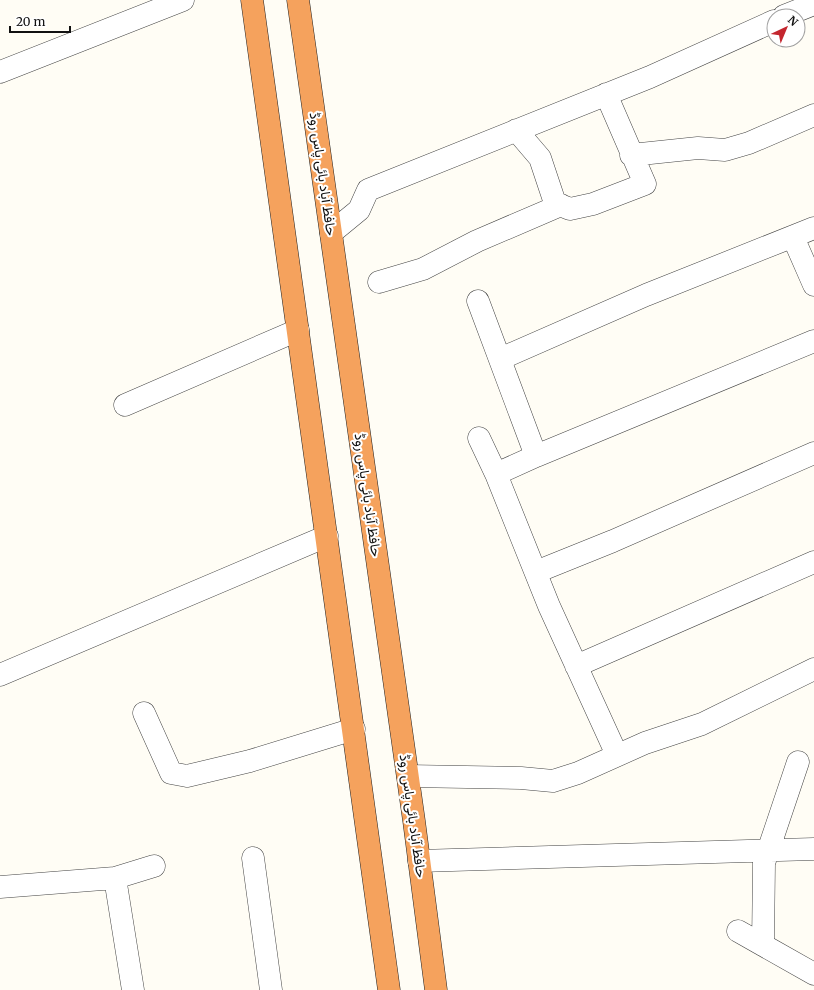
<svg xmlns="http://www.w3.org/2000/svg" width="814" height="990" font-family="Merriweather,Vazirmatn,serif">
	<style>
		.lines { fill: none; stroke-linecap: round; stroke-linejoin: round }
		.minor-casing { stroke: #444; stroke-width: 23 }
		.highway-casing { stroke: #222; stroke-width: 23 }
		.minor { stroke: #fff; stroke-width: 22 }
		.highway { stroke: #f5a25d; stroke-width: 22 }
		.labels { text-anchor: middle; stroke-width: 4; stroke-linejoin: round; paint-order: stroke }
		.street-label { font-size: 14px; fill: #111; stroke: #fff }
	</style>
	<rect width="100%" height="100%" fill="#fffdf5"/>
	<g class="lines">
		<defs>
			<path id="minor" d="M784,16L814,4
				M0,72L183,0
				M516,130L540,158L555,203L570,209L593,204L645,184L606,94
				M631,155L698,148L725,150L749,143L814,115
				M331,233L359,210L368,190L650,77L774,21
				M793,237L814,285
				M379,282L423,269L477,241L561,205
				M478,301L536,456
				M500,359L646,295L814,228
				M125,405L298,330
				M479,438L496,474L549,606L617,755
				M496,474L536,456L814,341
				M536,572L613,541L814,453
				M576,666L814,562
				M0,675L327,536
				M144,713L171,773L187,776L250,761L354,729
				M408,776L521,778L553,781L578,773L645,743L702,724L814,669
				M253,858L271,990
				M419,861L814,849
				M115,878L133,990
				M0,887L115,878L154,866
				M738,931L814,974
				M763,945L764,863L798,762"/>
			<path id="highway" d="M252,0L389,990
				M298,0L414,821L436,990"/>
		</defs>
		<use href="#minor" class="minor-casing"/>
		<use href="#highway" class="highway-casing"/>
		<use href="#minor" class="minor"/>
		<use href="#highway" class="highway"/>
	</g>
	<g class="labels">
		<g class="street-label">
			<text transform="translate(323 174) rotate(82)" y="5">حافظ آباد بائی پاس روڈ</text>
			<text transform="translate(368 495) rotate(82)" y="5">حافظ آباد بائی پاس روڈ</text>
			<text transform="translate(413 816) rotate(82)" y="5">حافظ آباد بائی پاس روڈ</text>
		</g>
	</g>
	<g transform="translate(786 28) rotate(44)"><circle r="19" fill="#ffffff" stroke="#a0a0a0"/>
	<path d="M0-3L7 15L0 10L-7 15Z" fill="#c4262e"/>
	<text y="-6" font-size="11" font-weight="bold" text-anchor="middle" fill="#111111">N</text>
	</g>
	<path d="M10 26v6h60v-6" fill="none" stroke="#111111" stroke-width="2"/>
	<text x="16" y="26" font-size="12" fill="#111111" stroke="#ffffff" stroke-width="3" paint-order="stroke">20 m</text>
</svg>
